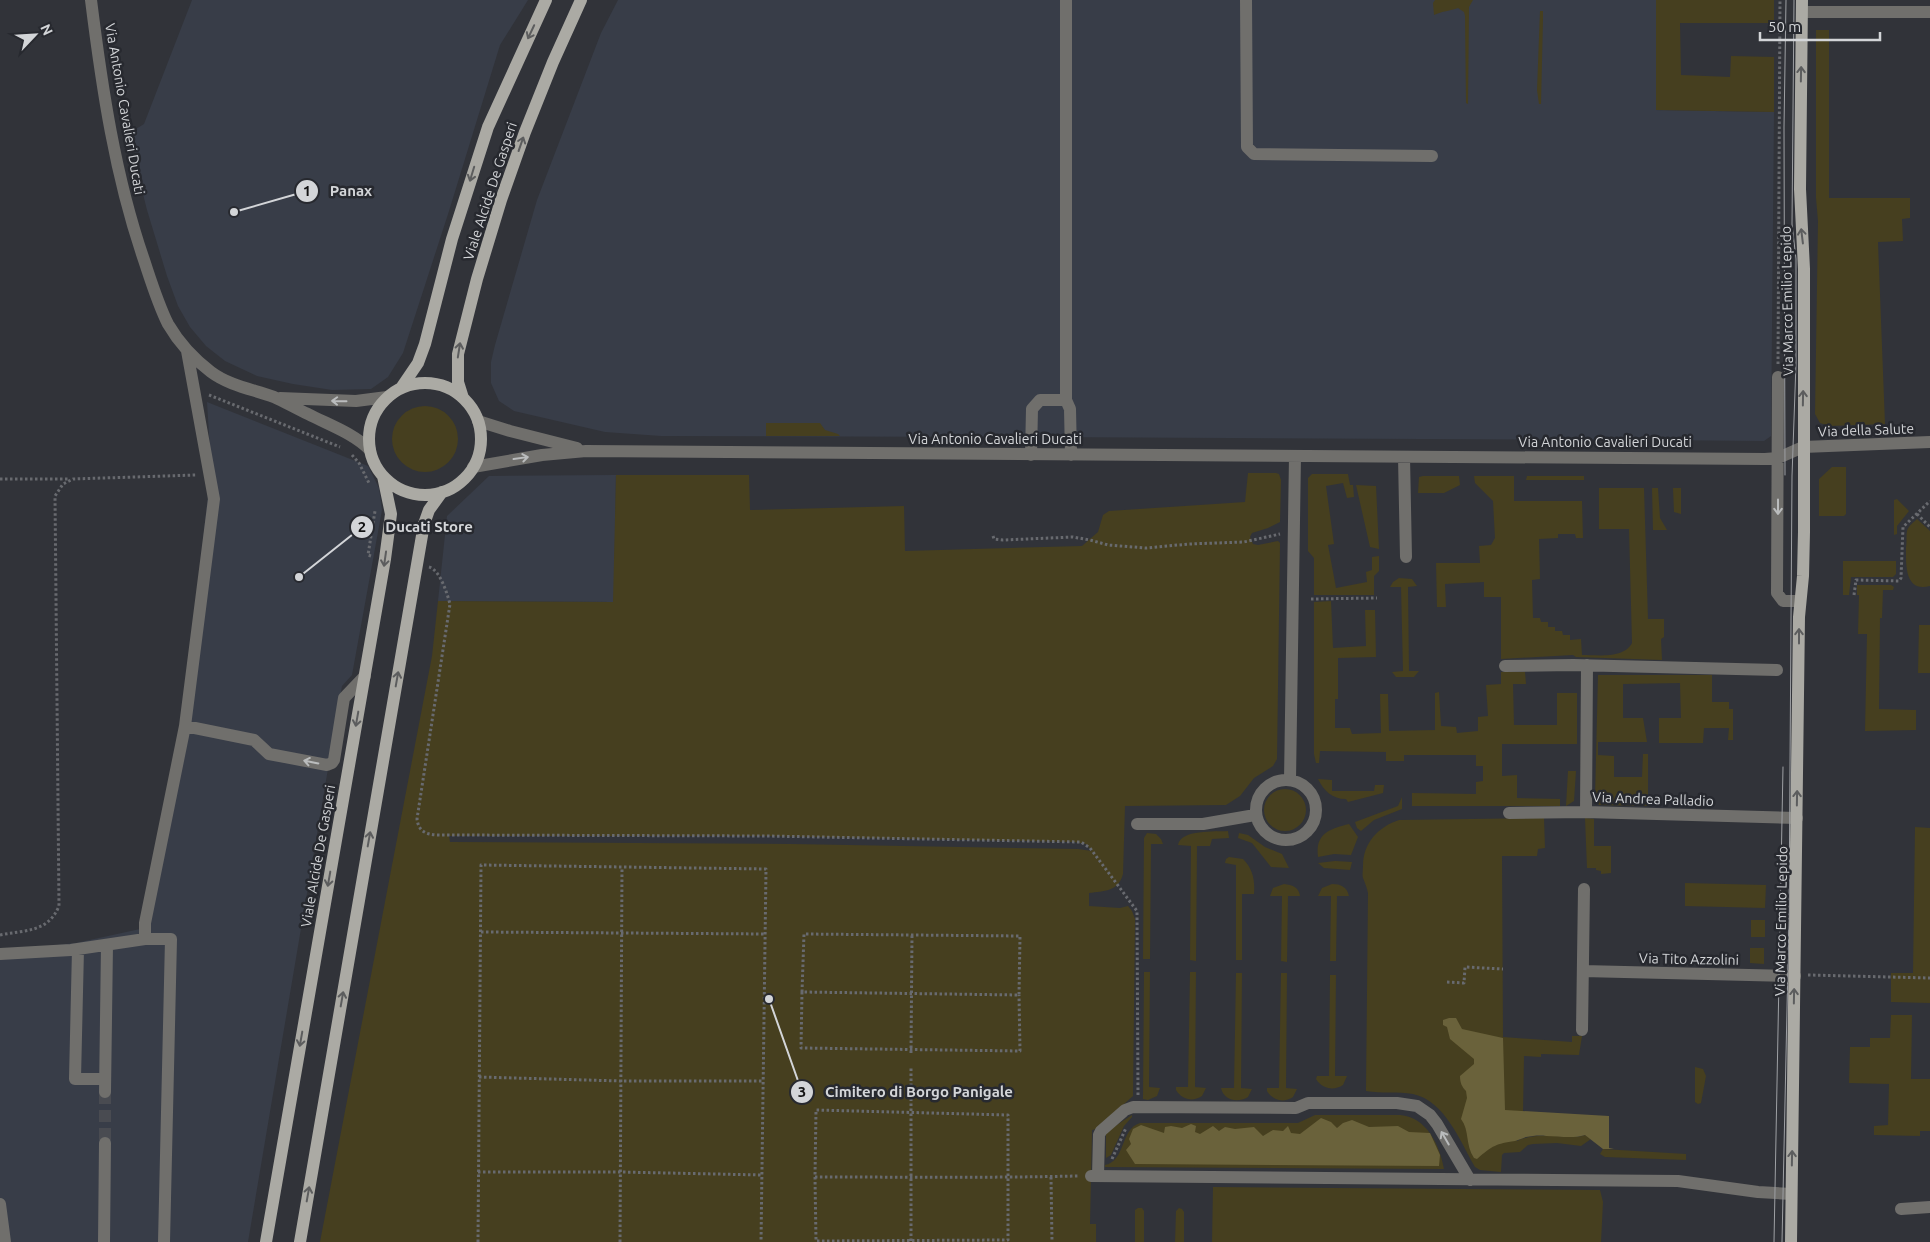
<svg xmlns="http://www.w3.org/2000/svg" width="1930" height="1242" font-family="Ubuntu,sans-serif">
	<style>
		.built { fill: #383d48 }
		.green { fill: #463f1f; fill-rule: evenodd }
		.forest { fill: #6a623b }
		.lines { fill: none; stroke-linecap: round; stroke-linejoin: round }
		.minor-tunnel { stroke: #494b51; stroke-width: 12; stroke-dasharray: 12 6; stroke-linecap: butt }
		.path { stroke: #686a6f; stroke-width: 3; stroke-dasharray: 2.5 2.5; stroke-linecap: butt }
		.minor { stroke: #706f6c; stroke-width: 12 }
		.major { stroke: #abaaa4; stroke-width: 12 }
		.tram { stroke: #9ea0a4; stroke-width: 1 }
		.oneway { stroke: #5c5d5e }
		.oneway2 { stroke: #babcbd }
		.labels { text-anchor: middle; stroke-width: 5; stroke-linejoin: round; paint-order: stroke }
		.street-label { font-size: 14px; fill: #d3d5d8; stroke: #27292f }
		.leader { fill: none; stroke: #d3d5d8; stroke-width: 2 }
		.callout-dot { fill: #d3d5d8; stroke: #27292f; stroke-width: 2 }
		.mark-label { font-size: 15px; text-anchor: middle; font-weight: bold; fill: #111 }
		.callout-label { font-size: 15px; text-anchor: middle; font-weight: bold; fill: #d3d5d8; stroke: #27292f; stroke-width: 5; stroke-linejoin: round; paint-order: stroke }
	</style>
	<rect width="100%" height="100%" fill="#313339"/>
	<path class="built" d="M192,0H528L500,45L449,211L403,353L388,377L371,389L332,390L293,384L257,376L225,361L206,346L190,327L178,306L167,276L147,210L128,134L144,124Z
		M618,0H1656V110L1774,112L1771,436L1764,441L1656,440V436H1642L1639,440H1636L1045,437L1044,435H1008L1004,437L661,436L605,432L514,411L499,401L491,383V362L495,345L537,200L601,33Z
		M207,402L368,466L379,488L382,510L352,675L342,686L248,1242H0V951L76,943L140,929L183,723L211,467Z
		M616,475L614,602L438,601L447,516L489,476Z"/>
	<path class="green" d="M1435,0H1473L1469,7L1468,104L1466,103L1465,16L1464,12L1458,8C1450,11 1442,11 1434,15L1433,3Z
		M1656,0H1774V23H1680L1681,75L1730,77L1731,56L1774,57V112L1656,110Z
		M1540,11H1543V19L1541,104H1539L1537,90Z
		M1816,30H1829V198H1910V218L1902,219L1903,241L1878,242L1885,424L1829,426L1820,423L1815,414L1818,221L1816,198Z
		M392 439a33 33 0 1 1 66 0a33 33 0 1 1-66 0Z
		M766,423H820L825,430L838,434L840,436H766Z
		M1832,467H1846V514L1844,516H1819V479Z
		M1248,473H1276L1279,474L1281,480L1280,522L1268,528L1252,533L1250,537L1253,544L1258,545L1278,541L1280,543L1277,759L1273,766L1254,778L1240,796L1226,805L1125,806L1123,874C1118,892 1104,891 1089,893V906L1120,908L1128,906L1132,911L1135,919L1133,1096L1096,1129L1092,1130L1090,1224H1096V1242H320L432,656L438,601L613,602L616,475H749L750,510L904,506L905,551L1082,546L1098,532L1103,515L1109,511L1245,502ZM449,836H767L1074,842L1086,844L1092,851L1078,849L791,844L450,842Z
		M1312,474H1348L1350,485H1353L1354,497L1347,498L1343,483L1326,486L1334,544L1328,545L1336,588L1367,582L1366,572L1372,570V557L1379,556V571L1374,576V595H1314V558L1308,551V478Z
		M1423,476H1459L1460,485L1444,493H1418L1419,477Z
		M1474,476H1514V501H1582L1583,538H1576L1575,534H1558V538L1539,539L1540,579L1532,580L1533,618H1540L1541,622H1548V627H1555V631H1562L1563,635H1570V640L1581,639L1582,655C1597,655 1624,659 1632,643L1629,529H1599V488H1644L1648,619H1664V637L1661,639L1662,660L1576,657L1573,655L1501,659V597H1484V582L1445,584L1446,607H1437L1436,563H1480L1479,546L1491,545L1495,538L1493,501L1475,483Z
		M1527,476H1584V480H1526Z
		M1356,485L1376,486L1379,549L1370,547Z
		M1652,488H1658L1660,518L1667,530H1653Z
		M1673,488H1681V514L1674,512Z
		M1897,499L1909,511L1897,526V534L1894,535V500Z
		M1917,519L1930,531V586C1904,593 1906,563 1906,547C1907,542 1906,535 1907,531C1908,526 1914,522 1917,519Z
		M1843,561H1896V574L1893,577H1851L1849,595H1843Z
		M1399,578L1412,579L1417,586L1408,587L1409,671H1419L1414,677H1396L1392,672L1403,671L1401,587H1390L1393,582Z
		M1857,585H1891L1894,587L1893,590H1883L1882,618H1880L1879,709L1916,710V730L1865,731L1867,634H1858L1859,595H1857Z
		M1331,601L1333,648L1366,646L1365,610H1375L1376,657L1338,658V699H1335V728H1350L1352,734L1381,733L1380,694H1388L1389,731L1435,730V693L1439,692L1441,726L1456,727L1457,733L1478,731V717L1488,716L1486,685L1501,684V672H1525L1526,684H1513L1514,725H1557V693H1577V744H1502V776L1517,775V798L1560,799V806H1412V793L1476,794V782L1483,781V766H1476V755H1404V761H1386V752L1320,751L1319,763H1316L1314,754V602Z
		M1919,625H1930V673H1918Z
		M1598,675H1712V702H1729V709H1733V740H1728L1729,728H1704L1703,743H1659V718H1681L1680,683L1623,684V718H1643L1647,742H1598V755L1614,756V777H1642L1643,754H1648V806L1599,805L1595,799Z
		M1568,771H1576L1574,801L1566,806Z
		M1318,779L1332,780V791H1374L1375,785H1384L1383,793L1348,802L1346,799C1332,799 1324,791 1318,779Z
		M1264 810a21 21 0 1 1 42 0a21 21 0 1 1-42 0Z
		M1402,797V809L1374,820L1361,831L1357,828L1355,822L1398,806Z
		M1544,818L1545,848L1538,849L1537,856H1502L1503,1037L1572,1042V1036H1582L1579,1055L1541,1054V1057L1524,1056L1523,1112L1505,1111L1517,1141C1534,1133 1552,1137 1569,1136C1576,1136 1577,1138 1585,1135L1591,1139L1581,1146L1557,1143L1533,1144L1528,1145L1520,1152L1504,1153L1502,1155L1501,1172L1480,1170L1475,1167C1460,1141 1445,1101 1413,1094C1398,1091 1382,1094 1366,1091L1368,893C1367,888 1365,883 1363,878C1362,875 1363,870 1363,866C1363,843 1378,827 1399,820Z
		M1585,818L1594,819V846H1611V873L1601,874V871L1596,870V868H1587Z
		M1349,824L1358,837L1351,855L1334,854L1318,857C1315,833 1330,829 1349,824Z
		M1915,827L1930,828V1003L1891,1002V973H1913Z
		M1228,831L1229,838L1212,839L1210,846H1197L1196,961L1190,960L1191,846L1178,845C1181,829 1215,832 1228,831Z
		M1147,833L1156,834L1161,839L1163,844H1151L1150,959H1143L1144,838Z
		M1239,833L1248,835L1265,847L1282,854L1289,868L1271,867L1252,843L1238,838Z
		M1229,857L1243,859C1253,869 1255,880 1254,894H1242V960H1236V865L1225,863L1226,859Z
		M1335,861L1352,862L1350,870L1324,868L1318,863Z
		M1685,883L1766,885L1765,908L1685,906Z
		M1284,884C1292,885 1299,887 1300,896H1288L1287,962L1281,961L1282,896H1270L1273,888Z
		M1332,884C1341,884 1347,887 1349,896H1337L1336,961H1330L1331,896H1318L1322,888Z
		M1751,920H1765V937H1751Z
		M1750,948H1764V964L1750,963Z
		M1144,972H1150L1149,1087L1160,1088L1157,1096L1148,1100L1143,1099Z
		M1190,972H1196L1195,1087L1206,1088L1202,1096C1193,1102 1182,1100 1176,1090V1087H1188Z
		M1236,973H1242L1241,1088L1252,1089L1248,1097C1238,1103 1224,1101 1221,1088H1234Z
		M1281,973H1287L1286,1088L1297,1089L1293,1097C1284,1103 1273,1101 1267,1091V1088H1279Z
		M1330,975H1336L1335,1076H1347L1343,1085C1334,1091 1322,1089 1316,1079L1317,1076H1329Z
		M1891,1015H1912L1911,1079H1930V1131H1920V1136L1874,1135V1126L1888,1125L1889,1084L1849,1083L1850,1047H1870V1038H1890Z
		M1695,1067L1703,1069L1706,1076L1701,1103L1698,1104L1695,1102Z
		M1132,1115V1117L1124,1126L1111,1155L1106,1158V1132Z
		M1315,1115H1400C1427,1117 1440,1146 1444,1169L1105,1167V1165C1126,1161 1120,1129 1140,1123H1298Z
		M1603,1149L1686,1154V1160L1605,1157L1600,1154Z
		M1213,1187L1600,1190L1603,1202L1601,1242H1212Z
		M1138,1208H1142L1144,1211V1242H1135V1210Z
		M1179,1208L1182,1209L1184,1212V1242H1175L1176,1211Z"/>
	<path class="forest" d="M1449,1018H1456L1462,1029L1503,1038L1505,1110L1609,1116V1148L1614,1149H1603L1585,1135C1572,1139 1559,1136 1546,1136C1540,1135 1532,1136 1526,1137C1523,1138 1519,1140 1515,1141C1496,1144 1493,1145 1477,1159L1474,1158C1465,1145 1470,1131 1461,1119L1467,1098L1466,1091C1462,1087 1460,1083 1460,1076L1474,1064V1059L1450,1039L1447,1027L1443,1025V1020Z
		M1321,1118L1331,1122L1337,1128L1343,1123L1352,1120L1369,1127L1398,1126L1409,1132L1430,1133L1440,1155L1439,1166L1135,1164L1126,1150L1131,1144L1129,1139L1133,1129L1141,1125L1164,1133L1165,1127L1171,1126L1182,1128L1191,1124L1196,1126L1195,1132L1200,1134L1213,1126L1219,1131L1225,1127L1235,1129L1254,1127L1263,1136L1273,1130L1283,1131L1288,1126L1291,1133L1300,1134Z"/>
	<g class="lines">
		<path class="minor-tunnel" d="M105,1092V1143"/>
		<path class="path" d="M1778,364L1780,0
			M209,395L340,447
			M352,455L359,463L369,483
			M0,479H70
			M1917,514L1930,527
			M993,536L994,539L1003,540L1073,537L1090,540L1108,545L1146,548L1189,544L1244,542L1280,534
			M371,556L368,555L375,511
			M429,567C440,570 447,593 450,604L417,819C419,837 435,835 449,835L767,836L1081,842L1090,848L1137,911L1138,1095
			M1854,595L1856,580L1899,581L1901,578L1903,527L1930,501
			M1311,599L1377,598
			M481,932L765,934
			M0,935C24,930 48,933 59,906L55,496L63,484L73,479L196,475
			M1808,975L1930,978
			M1447,982L1464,983L1465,967L1503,969
			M802,992L804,934L1020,936L1019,995L802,992L801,1048L1020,1051L1019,995
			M911,1053L912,935
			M479,1077L621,1081H763
			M1112,1159L1126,1128
			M478,1172H620L762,1175
			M815,1177L816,1241L1008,1240V1115L816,1110L815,1177C903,1177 991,1178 1078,1176
			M1051,1177L1052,1242
			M911,1241V1067
			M478,1242L481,865L766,869L761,1242
			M620,1242L622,867"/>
		<path class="minor" d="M91,0C102,88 115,176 144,260C151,281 158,304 168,324C179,343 194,359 211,372C230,386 252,389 274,397C285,402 297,409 308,414C329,425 353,433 370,450
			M1066,0V400L1070,409L1071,455
			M1246,0L1247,147L1254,154L1432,156
			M1802,12H1930
			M1778,377L1777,593L1783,601H1800
			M280,398L356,401L387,397
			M478,421L510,431L577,448
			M1031,455L1032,409L1040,400H1066
			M1404,457L1406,557
			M473,467L542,455L586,451L1765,459L1778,458L1803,447L1930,442
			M1505,666L1573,665L1777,670
			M185,726L254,740L269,754L327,765L332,763L334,760L344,698L365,676
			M1256 810a30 30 0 1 1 60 0a30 30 0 1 1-60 0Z
			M1290,780L1295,456
			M1586,812L1587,665
			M1509,813L1586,812L1797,818
			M1137,824H1203L1255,815
			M145,939H171L164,1242
			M78,949L75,1079H105
			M0,954L71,950L145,939V923L185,726L214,499L187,351
			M1583,971L1795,976
			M1582,1030L1584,889
			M105,1092L107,945
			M1091,1176L1678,1181L1758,1192L1791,1194
			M1098,1176L1099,1135L1101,1131L1125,1110L1133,1107L1296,1108L1308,1103H1397L1417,1106L1430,1115L1437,1124L1470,1180
			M0,1204L5,1242
			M1901,1209L1930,1207
			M104,1242L105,1143"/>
		<path class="major" d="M369 439a56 56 0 1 1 112 0a56 56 0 1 1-112 0Z
			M401,388L418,363L425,344L452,239L488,127L546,0
			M463,398L458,382V354L477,279L501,200L525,132L553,62L581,0
			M266,1242L385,559L391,514L383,476
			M300,1242L424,524L429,510L442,492
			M1791,1242L1799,617L1803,576L1804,532V269L1800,189L1802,0"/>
		<path class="tram" d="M1785,475L1784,127L1786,0
			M1774,1242L1783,767
			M1782,1242L1789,916L1792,476L1796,363V259L1792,224L1794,0"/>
	</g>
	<defs><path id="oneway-shaft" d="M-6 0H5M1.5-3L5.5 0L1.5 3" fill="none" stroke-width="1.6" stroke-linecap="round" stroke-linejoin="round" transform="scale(1.25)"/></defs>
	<g class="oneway">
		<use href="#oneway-shaft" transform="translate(531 32) rotate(115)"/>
		<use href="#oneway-shaft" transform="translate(1801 74) rotate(-89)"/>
		<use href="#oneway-shaft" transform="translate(521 144) rotate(-71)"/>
		<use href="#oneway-shaft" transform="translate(472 174) rotate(107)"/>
		<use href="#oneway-shaft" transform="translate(1802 236) rotate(-97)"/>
		<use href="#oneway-shaft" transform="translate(459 350) rotate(-81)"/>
		<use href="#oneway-shaft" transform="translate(1803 398) rotate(-89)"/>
		<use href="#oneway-shaft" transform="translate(385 559) rotate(98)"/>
		<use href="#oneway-shaft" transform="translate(1799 636) rotate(-90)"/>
		<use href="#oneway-shaft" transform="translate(397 679) rotate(-80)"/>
		<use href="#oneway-shaft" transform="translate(357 719) rotate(100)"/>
		<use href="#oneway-shaft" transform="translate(1797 798) rotate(-89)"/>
		<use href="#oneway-shaft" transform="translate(369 839) rotate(-80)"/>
		<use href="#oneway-shaft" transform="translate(329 879) rotate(100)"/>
		<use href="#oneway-shaft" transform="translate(1794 996) rotate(-89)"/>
		<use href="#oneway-shaft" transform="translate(342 999) rotate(-80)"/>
		<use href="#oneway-shaft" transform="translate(301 1039) rotate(100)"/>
		<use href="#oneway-shaft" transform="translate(1792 1158) rotate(-89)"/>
		<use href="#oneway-shaft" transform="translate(308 1194) rotate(-80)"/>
	</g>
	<g class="oneway2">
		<use href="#oneway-shaft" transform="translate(339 401) rotate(-179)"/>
		<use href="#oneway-shaft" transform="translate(521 458) rotate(-8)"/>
		<use href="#oneway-shaft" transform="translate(1778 507) rotate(90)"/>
		<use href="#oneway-shaft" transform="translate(311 762) rotate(-169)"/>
		<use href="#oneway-shaft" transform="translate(1445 1138) rotate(-120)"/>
	</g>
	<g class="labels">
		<g class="street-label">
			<text transform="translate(125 109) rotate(80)" y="5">Via Antonio Cavalieri Ducati</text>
			<text transform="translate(490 191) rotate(-72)" y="5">Viale Alcide De Gasperi</text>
			<text transform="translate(1787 301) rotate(-91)" y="5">Via Marco Emilio Lepido</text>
			<text transform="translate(1866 430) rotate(-2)" y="5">Via della Salute</text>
			<text x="995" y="444">Via Antonio Cavalieri Ducati</text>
			<text x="1605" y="447">Via Antonio Cavalieri Ducati</text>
			<text transform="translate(1653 799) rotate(2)" y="5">Via Andrea Palladio</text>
			<text transform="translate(318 856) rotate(-80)" y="5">Viale Alcide De Gasperi</text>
			<text transform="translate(1781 921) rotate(-89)" y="5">Via Marco Emilio Lepido</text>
			<text transform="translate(1689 959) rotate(1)" y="5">Via Tito Azzolini</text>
		</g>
	</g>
	<path class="leader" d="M234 212L307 191M299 577L362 527M769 999L802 1092"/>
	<g class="callout-dot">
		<circle cx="234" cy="212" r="5"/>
		<circle cx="299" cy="577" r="5"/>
		<circle cx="769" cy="999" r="5"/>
		<circle cx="307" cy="191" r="12"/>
		<circle cx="362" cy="527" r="12"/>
		<circle cx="802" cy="1092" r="12"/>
	</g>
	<g class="mark-label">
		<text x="307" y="196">1</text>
		<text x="362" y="532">2</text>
		<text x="802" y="1097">3</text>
	</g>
	<g class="callout-label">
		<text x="351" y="196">Panax</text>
		<text x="429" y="532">Ducati Store</text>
		<text x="919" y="1097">Cimitero di Borgo Panigale</text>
	</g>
	<g transform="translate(35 35) rotate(65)" stroke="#27292f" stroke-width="4" paint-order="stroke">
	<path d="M0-4L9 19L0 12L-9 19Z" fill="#d3d5d8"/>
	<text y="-8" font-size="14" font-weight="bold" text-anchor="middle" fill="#d3d5d8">N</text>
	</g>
	<path d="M1760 32v8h120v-8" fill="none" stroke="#d3d5d8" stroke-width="2.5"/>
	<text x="1768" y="32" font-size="15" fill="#d3d5d8" stroke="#27292f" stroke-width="4" paint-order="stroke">50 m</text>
</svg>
